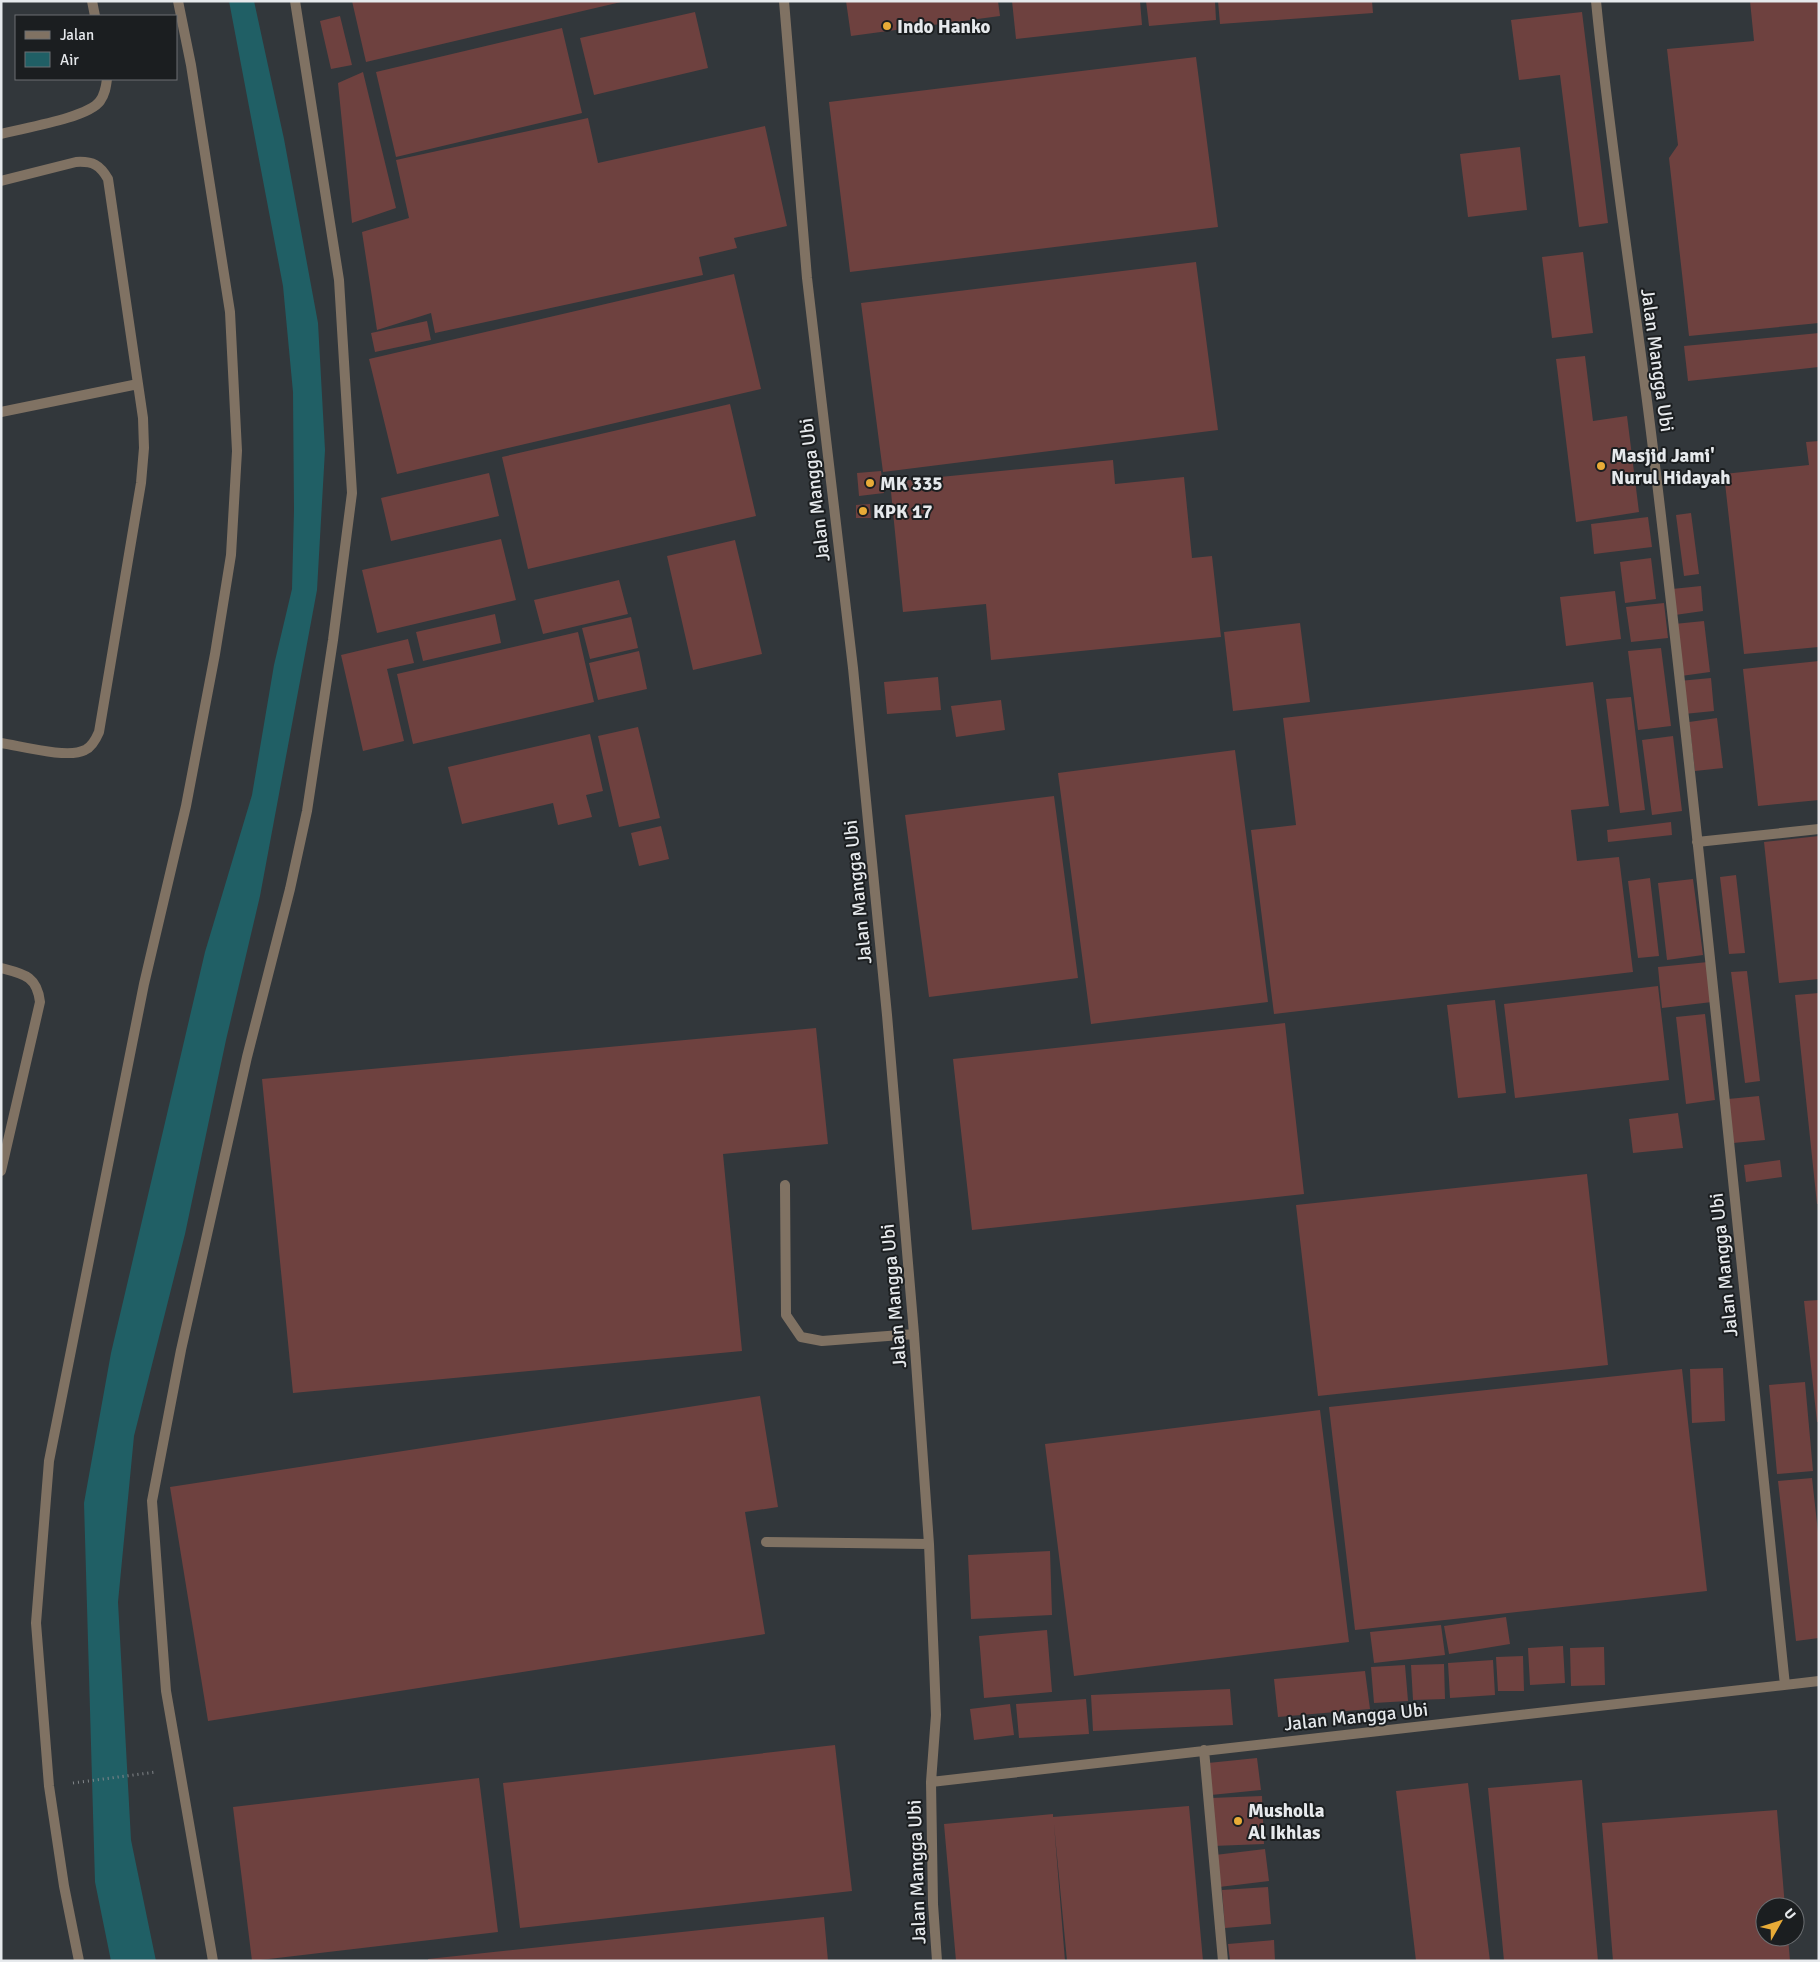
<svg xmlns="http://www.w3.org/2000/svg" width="1820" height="1962" font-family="Signika,sans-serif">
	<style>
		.water { fill: #205f65 }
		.building { fill: #6e413f }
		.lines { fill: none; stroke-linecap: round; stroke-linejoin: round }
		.path { stroke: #82868a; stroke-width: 3; stroke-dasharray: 1 4; stroke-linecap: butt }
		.lane { stroke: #807263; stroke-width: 10 }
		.street { stroke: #807263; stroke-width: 10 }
		.poi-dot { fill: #e8ab37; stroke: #1b1e20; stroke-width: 2 }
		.labels { text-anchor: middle; stroke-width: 4; stroke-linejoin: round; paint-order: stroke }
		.poi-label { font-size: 19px; font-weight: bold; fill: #e6e9ec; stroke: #1b1e20; text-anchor: start }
		.street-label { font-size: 19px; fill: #e6e9ec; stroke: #1b1e20 }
	</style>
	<rect width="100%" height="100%" fill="#32373b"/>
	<path class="water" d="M229,1H254L284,139L318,323L325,450L317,590L260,896L226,1040L185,1234L134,1436L118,1602L131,1840L156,1961H111L95,1882L84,1503L111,1353L205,952L252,795L274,665L292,589L294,510L293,392L283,286Z"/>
	<path class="building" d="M352,1H621V2L366,62Z
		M846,1H998L1000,16L851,36Z
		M1012,1H1140L1142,25L1016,39Z
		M1146,1H1215L1216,20L1149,26Z
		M1218,1H1372L1373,13L1220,24Z
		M1750,1H1819V323L1689,336L1669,158L1678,145L1667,49L1754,41Z
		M695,12L708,68L594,95L580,38Z
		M1582,12L1608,223L1579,227L1560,75L1519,80L1511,20Z
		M340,16L352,65L331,69L320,21Z
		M562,28L582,113L396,157L376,72Z
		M1196,57L1218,227L850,272L829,102Z
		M363,72L396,208L352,223L338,83Z
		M588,118L598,163L765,126L787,226L734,238L737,248L699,257L703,275L435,333L431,313L377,330L362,232L409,218L396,160Z
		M1520,147L1527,210L1468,217L1460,154Z
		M1583,252L1593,333L1552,338L1542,257Z
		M1196,262L1218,430L883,472L861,303Z
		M734,274L761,389L397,474L369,359Z
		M427,321L431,340L375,352L371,333Z
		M1819,333V367L1688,381L1684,346Z
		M1585,356L1593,421L1627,416L1639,512L1576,522L1556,359Z
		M730,404L756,516L528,569L502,457Z
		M1819,441V647L1744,654L1724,474L1809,465L1806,442Z
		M1113,460L1115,484L1184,477L1192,558L1212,556L1221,637L991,660L986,604L903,612L890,482Z
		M881,471L884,493L859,496L857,473Z
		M489,473L499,516L391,541L381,498Z
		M870,504L871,518H856V505Z
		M1691,513L1699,574L1684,576L1676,515Z
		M1648,517L1652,547L1594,554L1591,524Z
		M501,539L516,600L377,633L362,570Z
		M735,540L762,654L693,670L667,556Z
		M1651,558L1656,599L1625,603L1620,562Z
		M619,580L628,614L543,634L534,600Z
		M1701,586L1703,611L1675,615L1672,589Z
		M1615,591L1621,639L1566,646L1560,597Z
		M1664,603L1668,638L1631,642L1626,607Z
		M495,614L501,643L423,661L416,632Z
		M631,617L638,648L590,659L582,628Z
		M1704,621L1710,672L1681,676L1674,624Z
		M1300,623L1310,702L1233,711L1224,632Z
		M578,632L594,702L413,744L397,674Z
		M408,639L414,663L387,669L404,741L363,751L341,655Z
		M1661,648L1671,726L1638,730L1628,651Z
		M639,651L647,689L598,700L589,663Z
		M1819,661V800L1758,806L1743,669Z
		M938,677L941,710L887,714L884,682Z
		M1711,678L1714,711L1684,714L1679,681Z
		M1593,682L1609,806L1571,810L1577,861L1619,857L1633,972L1274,1014L1251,830L1296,825L1283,718Z
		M1631,697L1645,810L1620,813L1606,699Z
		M1001,700L1005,730L956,737L951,706Z
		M1717,718L1723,768L1695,771L1689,722Z
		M638,727L660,818L619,827L598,736Z
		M590,734L603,791L586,795L592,817L558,825L553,803L462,824L448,767Z
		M1673,736L1682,811L1652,815L1642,740Z
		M1235,750L1268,1002L1091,1024L1058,773Z
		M1054,796L1078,978L929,997L905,815Z
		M1671,822L1672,835L1608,842L1607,830Z
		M661,826L669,859L639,866L631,833Z
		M1819,836V979L1779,983L1764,842Z
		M1736,875L1745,953L1729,954L1720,877Z
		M1650,878L1659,956L1638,958L1628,881Z
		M1693,879L1703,955L1667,960L1658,883Z
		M1708,962L1712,1002L1662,1008L1658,967Z
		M1747,971L1760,1081L1745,1083L1731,972Z
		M1658,986L1669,1080L1515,1098L1504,1004Z
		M1819,993V1204H1817L1795,995Z
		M1495,1000L1506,1093L1458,1098L1447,1005Z
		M1705,1014L1715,1100L1686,1104L1676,1017Z
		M1285,1023L1304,1194L972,1230L953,1059Z
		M816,1028L828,1144L723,1154L742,1351L293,1393L262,1079Z
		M1759,1096L1765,1140L1733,1143L1728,1099Z
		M1678,1113L1683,1148L1633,1153L1629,1119Z
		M1780,1160L1782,1177L1746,1182L1744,1165Z
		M1587,1174L1608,1365L1318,1396L1296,1205Z
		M1819,1300V1422H1817L1804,1301Z
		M1723,1368L1725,1421L1692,1423L1690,1369Z
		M1682,1369L1707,1591L1355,1630L1329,1407Z
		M1805,1382L1813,1471L1777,1474L1769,1385Z
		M760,1396L778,1507L745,1512L765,1634L208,1721L170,1487Z
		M1320,1410L1349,1642L1074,1676L1045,1444Z
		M1812,1478L1819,1541V1638L1796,1641L1778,1481Z
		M1050,1551L1052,1615L971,1619L968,1555Z
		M1506,1617L1510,1644L1449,1654L1444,1626Z
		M1441,1625L1445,1655L1374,1663L1370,1632Z
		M1047,1630L1052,1692L984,1698L979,1636Z
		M1563,1646L1565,1683L1530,1685L1528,1648Z
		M1604,1647L1605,1685L1571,1686L1570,1648Z
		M1523,1656L1524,1691H1498L1496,1657Z
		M1493,1660L1495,1695L1450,1698L1448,1663Z
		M1444,1664L1445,1699L1413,1700L1411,1665Z
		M1405,1665L1408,1701L1374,1703L1371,1667Z
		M1365,1671L1370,1709L1278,1717L1274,1679Z
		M1230,1689L1233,1725L1093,1731L1091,1695Z
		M1086,1699L1089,1734L1019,1738L1016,1704Z
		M1010,1704L1014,1735L974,1740L970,1709Z
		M835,1745L852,1891L520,1928L503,1783Z
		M1257,1758L1261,1790L1211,1795L1208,1763Z
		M479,1778L498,1932L252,1961L233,1807Z
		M1582,1780L1598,1961H1504L1488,1788Z
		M1468,1783L1490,1961H1416L1396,1791Z
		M1262,1796L1264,1844L1213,1846L1211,1798Z
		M1189,1806L1203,1961H1067L1054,1824L1065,1961H956L944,1824L1053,1814V1817Z
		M1777,1810L1785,1907H1765V1937H1788L1790,1961H1613L1602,1823Z
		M1265,1849L1269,1881L1219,1887L1215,1855Z
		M1268,1887L1271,1924L1225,1928L1222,1890Z
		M824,1917L828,1961H428V1959Z
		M1274,1940L1275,1961H1230L1228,1944Z"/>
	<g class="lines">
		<path class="path" d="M73,1783L156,1772"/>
		<path class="lane" d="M784,1L807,278L853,668L887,1015L914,1334L929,1544L934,1663L936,1715L931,1782L1819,1681
			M1596,1C1611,154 1636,305 1654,457C1703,866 1742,1276 1785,1685
			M1697,842L1819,829
			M785,1185L786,1315L801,1337L822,1341L914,1334
			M766,1542L929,1544
			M1204,1750L1223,1961
			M931,1782L933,1904L937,1961
			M213,1961L166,1691L152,1501L181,1350L247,1057L290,889L307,811L333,640L352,493L339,280L295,1"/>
		<path class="street" d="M92,1L95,16
			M1,134C23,128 88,118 100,101C105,94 106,87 107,79
			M1,181L76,162C93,161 100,165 108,179L143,418L144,448L141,483L99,732C96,739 92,747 85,750C68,759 21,746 1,743
			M1,412L138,384
			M1,968C24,974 37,976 40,1002L1,1171
			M79,1961L64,1886L49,1786L36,1623L49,1461L144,984L186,806L215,654L231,555L237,451L230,312L191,65L178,1"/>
	</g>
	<g class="poi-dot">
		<circle cx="887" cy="26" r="5"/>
		<circle cx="1601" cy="466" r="5"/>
		<circle cx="870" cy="483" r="5"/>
		<circle cx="863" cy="511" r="5"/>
		<circle cx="1238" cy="1821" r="5"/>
	</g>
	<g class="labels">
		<g class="poi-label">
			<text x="897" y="33">Indo Hanko</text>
			<text x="1611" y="462">Masjid Jami'<tspan x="1611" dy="22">Nurul Hidayah</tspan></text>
			<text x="880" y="490">MK 335</text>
			<text x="873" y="518">KPK 17</text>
			<text x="1248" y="1817">Musholla<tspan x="1248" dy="22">Al Ikhlas</tspan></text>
		</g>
		<g class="street-label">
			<text transform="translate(1658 360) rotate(82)" y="7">Jalan Mangga Ubi</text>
			<text transform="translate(814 490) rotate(-97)" y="7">Jalan Mangga Ubi</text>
			<text transform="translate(857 892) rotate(-96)" y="7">Jalan Mangga Ubi</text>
			<text transform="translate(1723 1265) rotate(-96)" y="7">Jalan Mangga Ubi</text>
			<text transform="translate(893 1296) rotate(-95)" y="7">Jalan Mangga Ubi</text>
			<text transform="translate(1356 1716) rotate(-6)" y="7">Jalan Mangga Ubi</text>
			<text transform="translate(916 1872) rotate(-92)" y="7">Jalan Mangga Ubi</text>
		</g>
	</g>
	<rect width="1820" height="1962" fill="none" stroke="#e6e9ec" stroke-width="5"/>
	<rect x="15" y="15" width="162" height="65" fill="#1b1e20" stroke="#6c6f72"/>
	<rect x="25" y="31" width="25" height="8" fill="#807263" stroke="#6c6f72"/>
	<text x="60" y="40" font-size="15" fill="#e6e9ec">Jalan</text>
	<rect x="25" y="52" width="25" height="15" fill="#205f65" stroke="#6c6f72"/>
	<text x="60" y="65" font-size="15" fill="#e6e9ec">Air</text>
	<g transform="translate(1780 1922) rotate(51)"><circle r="24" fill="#1b1e20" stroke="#6c6f72"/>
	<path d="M0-4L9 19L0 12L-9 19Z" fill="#e8ab37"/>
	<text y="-8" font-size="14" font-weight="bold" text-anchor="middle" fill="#e6e9ec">U</text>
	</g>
</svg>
